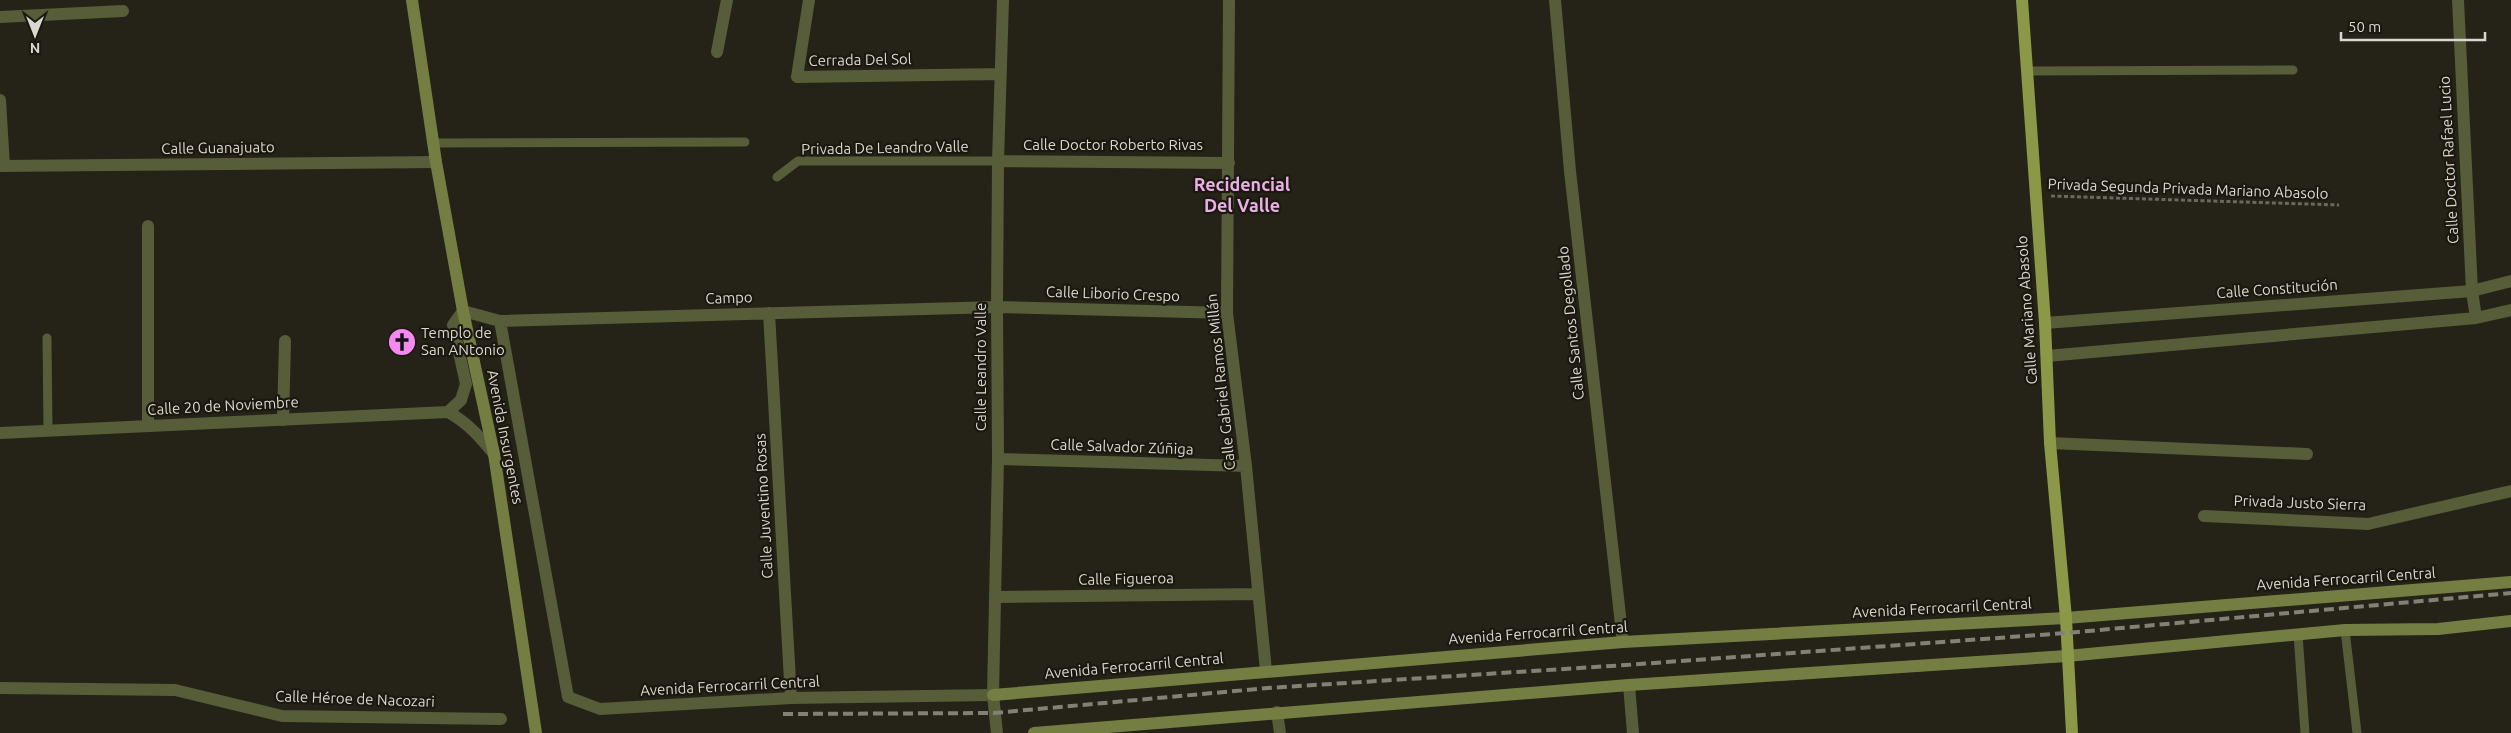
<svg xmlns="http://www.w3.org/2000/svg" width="2511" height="733" font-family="Ubuntu,sans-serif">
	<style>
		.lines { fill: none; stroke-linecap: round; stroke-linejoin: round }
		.path { stroke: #6a685f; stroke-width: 3; stroke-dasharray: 4 2.5; stroke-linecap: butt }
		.service { stroke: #565d38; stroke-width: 9 }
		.minor { stroke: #565d38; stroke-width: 12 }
		.tertiary { stroke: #565d38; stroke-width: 12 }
		.secondary { stroke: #747e42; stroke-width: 12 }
		.primary { stroke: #8b9848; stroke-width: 12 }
		.rail { stroke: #838078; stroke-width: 4; stroke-dasharray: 10 5; stroke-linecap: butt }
		.labels { text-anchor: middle; stroke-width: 4.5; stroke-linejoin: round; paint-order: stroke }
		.street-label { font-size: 15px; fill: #d9d7d0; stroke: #1b180f }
		.poi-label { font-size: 15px; fill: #d9d7d0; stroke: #1b180f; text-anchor: start }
		.quarter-label { font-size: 18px; font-weight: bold; fill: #eaafe6; stroke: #1b180f }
	</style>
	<rect width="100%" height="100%" fill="#252218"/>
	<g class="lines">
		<path class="path" d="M2051,196L2339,205"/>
		<path class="service" d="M2026,71L2293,70
			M433,143L745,142
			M777,177L798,161H998
			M47,338L48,430
			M2345,630L2357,733
			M2298,634L2305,733"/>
		<path class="minor" d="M809,0L797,77L1000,74
			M1229,0L1227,313L1246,466L1266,671
			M1555,0L1570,171L1623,642
			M2458,0L2472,291L2476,318
			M0,17L123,11
			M717,52L727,0
			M0,100L4,166
			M998,161L1229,163
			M148,226V426
			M997,307L998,161L1003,0
			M463,311L500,321L997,307L1227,313
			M769,313L791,698
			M500,321L568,697L600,709L791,698L993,695
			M2045,323L2472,291L2511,281
			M2047,356L2476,318L2511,310
			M283,420L285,341
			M2050,443L2307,454
			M998,459L1246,466
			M2204,516L2368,524L2511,491
			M996,597L1257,594
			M1629,685L1633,733
			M0,688L175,690L282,716L501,719
			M1277,712L1280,733"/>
		<path class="tertiary" d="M0,166L436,162
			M448,412L461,400L466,384L453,325L463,311
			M0,433L448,412C468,423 480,437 494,454
			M997,733L993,695L998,459L997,307"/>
		<path class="secondary" d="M412,0L436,162L463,311L494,454L536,733
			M993,695L1623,642L2066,618L2511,582
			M1034,733L1629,685L2067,656L2345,630L2438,629L2511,621"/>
		<path class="primary" d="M2022,0L2045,323L2050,443L2066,618L2072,733"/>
		<path class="rail" d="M783,714L994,713L1268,688L1626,665L2066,633L2511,593"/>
	</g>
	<defs>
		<symbol id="church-disc" viewBox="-11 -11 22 22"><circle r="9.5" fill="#f489f0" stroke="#1b180f"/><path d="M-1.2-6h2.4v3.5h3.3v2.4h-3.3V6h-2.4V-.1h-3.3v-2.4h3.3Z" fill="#111"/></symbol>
	</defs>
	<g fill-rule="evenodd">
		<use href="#church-disc" x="386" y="326" width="32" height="32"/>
	</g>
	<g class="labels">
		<g class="street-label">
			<text transform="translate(860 60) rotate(-1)" y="5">Cerrada Del Sol</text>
			<text x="1113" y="150">Calle Doctor Roberto Rivas</text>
			<text transform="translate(218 148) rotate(-1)" y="5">Calle Guanajuato</text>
			<text transform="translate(885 148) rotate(-1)" y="5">Privada De Leandro Valle</text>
			<text transform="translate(2449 160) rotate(-93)" y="5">Calle Doctor Rafael Lucio</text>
			<text transform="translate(2188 189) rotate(2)" y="5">Privada Segunda Privada Mariano Abasolo</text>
			<text transform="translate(2277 289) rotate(-4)" y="5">Calle Constitución</text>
			<text transform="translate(1113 294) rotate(2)" y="5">Calle Liborio Crespo</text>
			<text transform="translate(729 298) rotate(-2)" y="5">Campo</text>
			<text transform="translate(2027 310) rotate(-94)" y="5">Calle Mariano Abasolo</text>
			<text transform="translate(1571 323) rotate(-96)" y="5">Calle Santos Degollado</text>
			<text transform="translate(981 367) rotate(-90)" y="5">Calle Leandro Valle</text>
			<text transform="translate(1221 382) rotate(-96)" y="5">Calle Gabriel Ramos Millán</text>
			<text transform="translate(223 406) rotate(-3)" y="5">Calle 20 de Noviembre</text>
			<text transform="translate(505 437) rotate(79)" y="5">Avenida Insurgentes</text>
			<text transform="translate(1122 447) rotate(2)" y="5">Calle Salvador Zúñiga</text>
			<text transform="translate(2300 503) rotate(2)" y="5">Privada Justo Sierra</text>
			<text transform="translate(764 506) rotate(-93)" y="5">Calle Juventino Rosas</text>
			<text transform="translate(1126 579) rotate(-1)" y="5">Calle Figueroa</text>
			<text transform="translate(2346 579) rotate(-4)" y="5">Avenida Ferrocarril Central</text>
			<text transform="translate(1942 608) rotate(-3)" y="5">Avenida Ferrocarril Central</text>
			<text transform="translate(1538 633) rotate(-4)" y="5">Avenida Ferrocarril Central</text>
			<text transform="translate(1134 666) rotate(-5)" y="5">Avenida Ferrocarril Central</text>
			<text transform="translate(730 686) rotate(-3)" y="5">Avenida Ferrocarril Central</text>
			<text transform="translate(355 699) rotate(2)" y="5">Calle Héroe de Nacozari</text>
		</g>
		<g class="poi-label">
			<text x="421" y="338">Templo de<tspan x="421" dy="17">San ANtonio</tspan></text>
		</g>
		<g class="quarter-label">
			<text x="1242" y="191">Recidencial<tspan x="1242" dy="21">Del Valle</tspan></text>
		</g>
	</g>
	<g transform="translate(35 35) rotate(180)" stroke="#1b180f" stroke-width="4" paint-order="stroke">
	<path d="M0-4L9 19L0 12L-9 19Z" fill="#d9d7d0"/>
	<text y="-8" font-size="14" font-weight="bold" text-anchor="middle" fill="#d9d7d0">N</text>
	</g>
	<path d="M2341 32v8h144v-8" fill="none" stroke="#d9d7d0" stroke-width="2.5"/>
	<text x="2348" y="32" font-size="15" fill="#d9d7d0" stroke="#1b180f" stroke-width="4" paint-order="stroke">50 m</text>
</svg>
